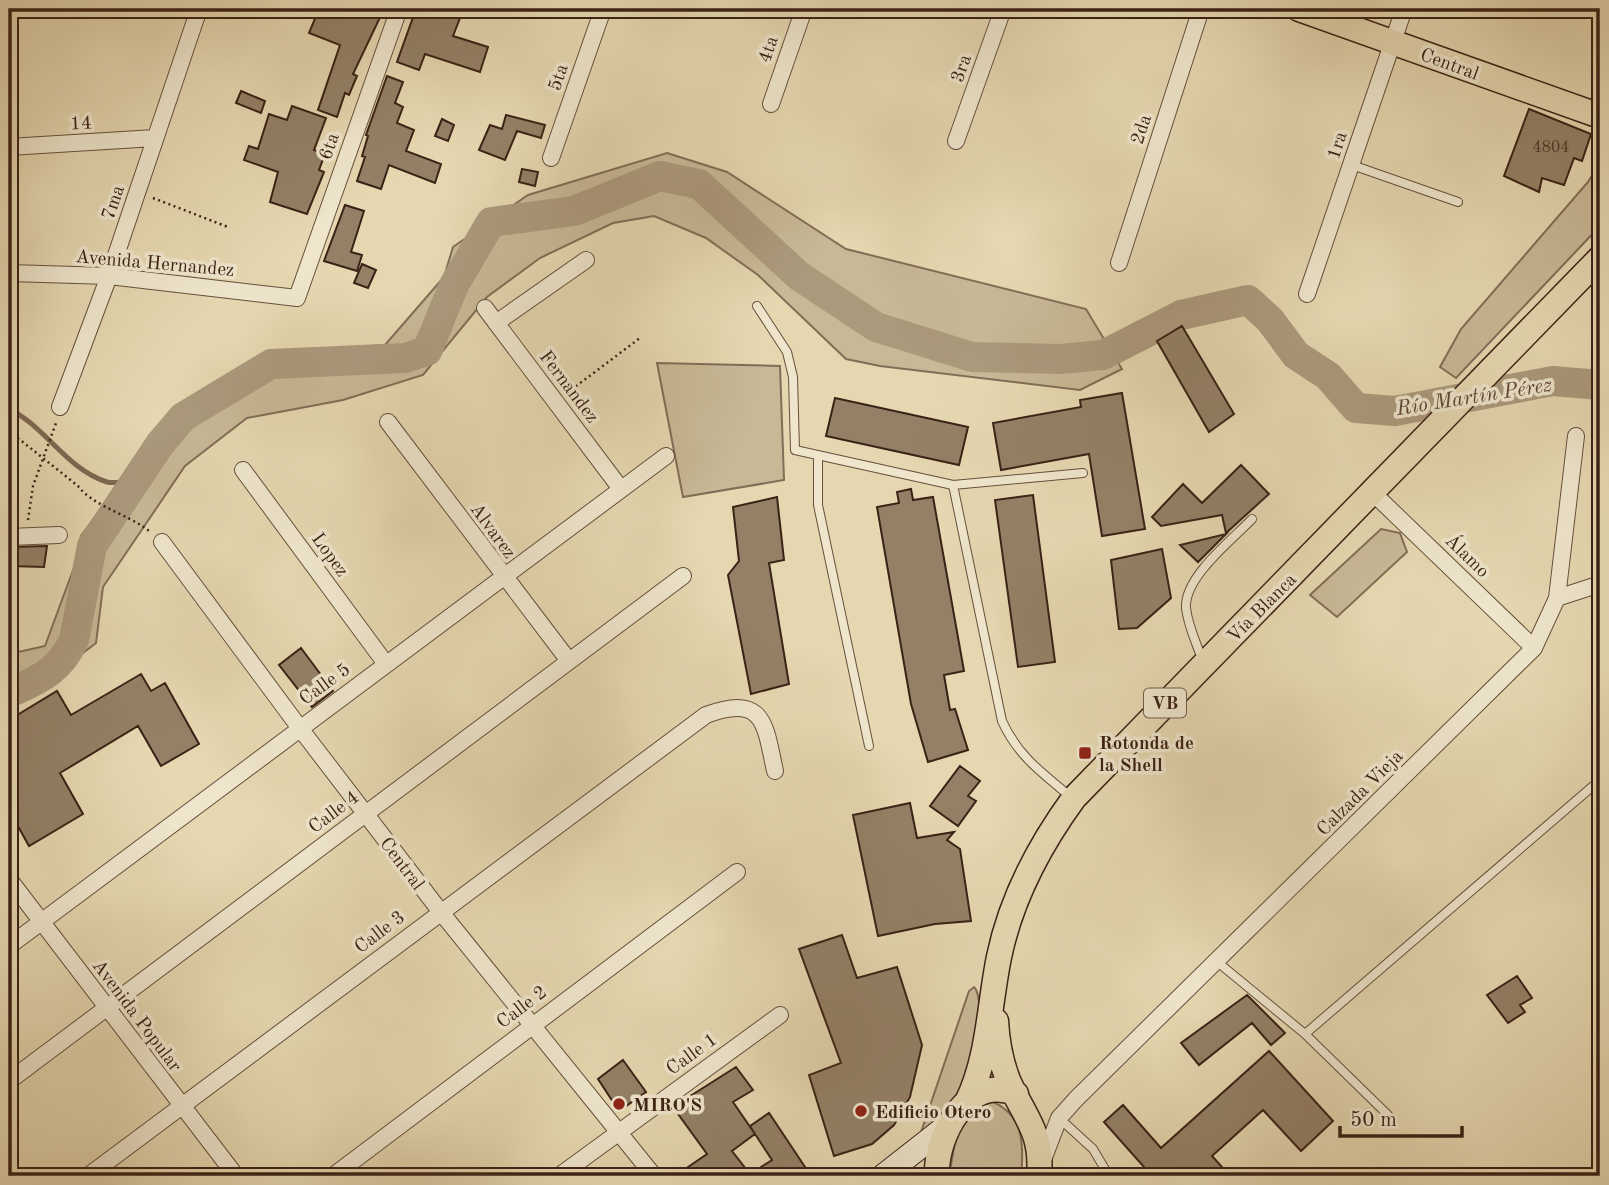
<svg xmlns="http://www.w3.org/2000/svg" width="1609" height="1185" font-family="'Old Standard TT',serif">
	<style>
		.green { fill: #c8b896; stroke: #826d56; stroke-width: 2 }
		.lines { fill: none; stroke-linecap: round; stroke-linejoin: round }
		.stream { stroke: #7e6953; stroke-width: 5 }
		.river { stroke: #ab997c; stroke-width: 30 }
		.building { fill: #938066; stroke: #3b2216; stroke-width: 2; fill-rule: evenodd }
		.lane-casing { stroke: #664f3c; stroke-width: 10 }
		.street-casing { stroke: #664f3c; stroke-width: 18 }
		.secondary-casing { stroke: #3b2216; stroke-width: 25 }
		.primary-casing { stroke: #3b2216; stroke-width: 27 }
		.path { stroke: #3b2216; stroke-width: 2.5; stroke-dasharray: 2 3.5; stroke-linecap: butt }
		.lane { stroke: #eee5cc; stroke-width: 8 }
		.street { stroke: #eee5cc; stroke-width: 16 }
		.secondary { stroke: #eee5cc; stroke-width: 23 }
		.primary { stroke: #e5d7b0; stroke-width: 24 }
		.poi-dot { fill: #8f2418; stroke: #eee5cc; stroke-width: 2.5 }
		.labels { text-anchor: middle; stroke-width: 7; stroke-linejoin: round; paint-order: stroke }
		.number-label { font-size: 16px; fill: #513a2a }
		.shield { fill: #eee5cc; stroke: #715c4d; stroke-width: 2 }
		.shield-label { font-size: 18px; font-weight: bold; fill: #3b2216 }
		.street-label { font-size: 19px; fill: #3b2216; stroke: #eee5cc }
		.poi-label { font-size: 19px; font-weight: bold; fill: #3b2216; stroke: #eee5cc; text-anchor: start }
		.water-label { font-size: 21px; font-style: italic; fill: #5d4635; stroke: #eee5cc }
	</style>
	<rect width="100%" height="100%" fill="#e5d7b0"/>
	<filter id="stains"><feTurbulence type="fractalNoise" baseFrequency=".00286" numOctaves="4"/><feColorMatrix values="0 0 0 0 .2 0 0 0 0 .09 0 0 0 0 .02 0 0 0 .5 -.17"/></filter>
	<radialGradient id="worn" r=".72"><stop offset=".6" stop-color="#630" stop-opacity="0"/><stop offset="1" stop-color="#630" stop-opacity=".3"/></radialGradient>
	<path class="green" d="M667,153L727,172L846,249L1086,309L1122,369L1080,390L880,366L846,359L758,275L706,238L654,216L613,223L540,258L487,297L423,375L343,400L247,418L185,466L103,587L96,643L9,710V654L45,646L76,562L81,536L151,441L294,351L385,345L444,277L453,247L528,195Z
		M1600,162V226L1456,378L1440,367L1461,329L1588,182Z
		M657,363L780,366L784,480L683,497Z
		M1381,529L1400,533L1407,552L1337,617L1310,595Z
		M974,987C988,1001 970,1078 959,1095C948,1113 930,1128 917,1144L969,991Z
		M993,1102C1024,1115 1024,1147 1021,1176H949L956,1135L979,1104Z"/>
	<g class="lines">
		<path class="stream" d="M9,409C45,426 67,470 107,482C115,484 127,481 135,480"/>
		<path class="river" d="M9,690H16C43,678 61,668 74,640L92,546L160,444L183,417L271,364L405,358L427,351L454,285L491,222L574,211L660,176L699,184L799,276L876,327L972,357L1060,359L1103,355L1181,315L1248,300L1270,320L1296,355L1328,376L1356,408L1395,411L1553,381L1600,385"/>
	</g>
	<path class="building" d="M319,9H384L353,74L357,76L349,95L345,93L337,117L318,110L340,45L309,33Z
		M416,9H434L460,18L453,36L488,47L480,72L425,54L419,70L397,62Z
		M387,76L403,82L395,103L403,107L397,123L414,130L406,151L441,164L435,183L389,165L381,189L357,181L365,157L362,156L368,136L366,135Z
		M241,91L265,101L261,113L236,103Z
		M292,106L326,118L314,150L325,154L319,170L324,172L307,214L270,202L278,172L244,160L249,146L258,149L269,114L287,120Z
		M1529,109L1591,134L1582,161L1574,158L1564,185L1542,178L1539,192L1504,176Z
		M506,115L545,125L541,138L517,131L505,160L479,150L490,125L502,129Z
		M442,119L454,125L448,141L435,136Z
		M522,169L538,172L535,186L519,182Z
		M345,205L364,211L351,252L362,255L357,271L324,261Z
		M362,264L376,270L368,288L354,283Z
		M1182,326L1234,414L1209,432L1157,341Z
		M1122,393L1145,529L1102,536L1089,454L1001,470L993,423L1081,407L1080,400Z
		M835,398L968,427L959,465L826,436Z
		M1241,465L1269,494L1226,533L1222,515L1161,526L1152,517L1183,484L1202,503Z
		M911,489L913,500L933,497L964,671L944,675L950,710L955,709L968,750L928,762L911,704L877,507L899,503L897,492Z
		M1033,495L1055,662L1018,667L995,500Z
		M777,497L784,560L769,563L789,684L751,694L728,575L739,561L733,507Z
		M1226,534L1198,562L1180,545Z
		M47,546L44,567L9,566V547Z
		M1162,549L1171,598L1137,628L1119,629L1111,560Z
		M301,648L333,691L312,707L279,665Z
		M141,674L151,691L165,683L199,744L161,766L138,726L60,773L83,814L29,846L9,810V720L57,691L71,715Z
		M960,766L980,781L968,796L976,801L958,826L930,806Z
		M910,803L917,838L954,832L947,840L960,849L971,921L935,924L878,936L853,815Z
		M842,935L857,978L897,967L922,1045L910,1097L894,1125L872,1144L834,1156L809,1075L841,1063L799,949Z
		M1517,976L1532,998L1520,1005L1525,1012L1508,1023L1487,995Z
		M1247,995L1285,1033L1271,1045L1252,1023L1199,1065L1181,1043Z
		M1269,1051L1333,1121L1301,1151L1263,1110L1212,1156L1230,1176H1152L1104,1122L1123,1105L1161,1148Z
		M623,1060L646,1092L619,1111L598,1079Z
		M736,1067L753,1090L733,1102L755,1134L750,1126L769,1113L811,1176H675L707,1154L673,1107ZM755,1134L772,1160L750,1174L732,1151Z"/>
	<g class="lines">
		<defs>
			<path id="lane" d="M1352,165L1458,202
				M757,306L787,352L793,377L795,450L953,485L1083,473
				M818,455V505L869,746
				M953,485L1002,721C1018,756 1042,773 1071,797
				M1202,659C1196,642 1188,626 1186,608C1184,577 1232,540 1252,519
				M1215,960L1305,1034L1388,1115
				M1305,1034L1600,780
				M1059,1118L1093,1149L1109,1176"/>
			<path id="street" d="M771,104L804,9
				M956,141L1003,9
				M9,147L155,138
				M551,158L603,9
				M1119,263L1201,9
				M9,273L109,276L297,298L399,9
				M1307,294L1404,9
				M485,308L621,489
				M496,323L586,260
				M60,407L109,276L199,9
				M388,422L569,661
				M243,470L386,664
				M1373,493L1534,648
				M9,537L59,535
				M162,542L299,727L440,911L654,1176
				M1557,598L1600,584
				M9,879L236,1176
				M9,946L666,456
				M9,1081L683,576
				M1043,1160L1059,1118L1076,1099L1534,648L1557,598L1576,436
				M88,1176L706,715C765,693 765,725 775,771
				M333,1176L737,872
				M559,1176L780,1015"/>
			<path id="secondary" d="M883,1176L948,1125"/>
			<path id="primary" d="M1299,9L1600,116
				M996,1021C997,1040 1001,1062 1008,1080C1024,1117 1043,1131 1039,1176
				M967,1102C989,1057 989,1006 999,957C1011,899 1039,846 1074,798L1600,258
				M937,1176C935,1137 968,1072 1016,1094"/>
		</defs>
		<use href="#lane" class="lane-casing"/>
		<use href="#street" class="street-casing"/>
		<use href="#secondary" class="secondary-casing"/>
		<use href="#primary" class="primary-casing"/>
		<path class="path" d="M153,198L228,227
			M567,393L640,338
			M9,431L78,486C94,507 128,514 149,531
			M28,520L33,486L56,423"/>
		<use href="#lane" class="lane"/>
		<use href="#street" class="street"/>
		<use href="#secondary" class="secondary"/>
		<use href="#primary" class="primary"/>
	</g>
	<g class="poi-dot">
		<rect x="1078" y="746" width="14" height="14" rx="3.5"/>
		<circle cx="619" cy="1104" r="7"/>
		<circle cx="861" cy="1111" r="7"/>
	</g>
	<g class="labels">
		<g class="number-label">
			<text x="1551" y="152">4804</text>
		</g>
		<rect class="shield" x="1144" y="688.5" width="42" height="29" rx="5"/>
		<g class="shield-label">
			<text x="1165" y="709">VB</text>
		</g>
		<g class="street-label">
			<text transform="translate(767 49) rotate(-71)" y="7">4ta</text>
			<text transform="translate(1450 63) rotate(20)" y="7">Central</text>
			<text transform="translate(960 68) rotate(-71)" y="7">3ra</text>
			<text transform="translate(557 77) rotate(-71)" y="7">5ta</text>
			<text transform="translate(81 122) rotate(-3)" y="7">14</text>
			<text transform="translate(1140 129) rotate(-72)" y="7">2da</text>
			<text transform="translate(1336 145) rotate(-72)" y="7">1ra</text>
			<text transform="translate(328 146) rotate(-71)" y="7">6ta</text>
			<text transform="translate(112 202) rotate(-71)" y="7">7ma</text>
			<text transform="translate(155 262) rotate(5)" y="7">Avenida Hernandez</text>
			<text transform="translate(570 386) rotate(53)" y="7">Fernandez</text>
			<text transform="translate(494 530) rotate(54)" y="7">Alvarez</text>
			<text transform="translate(331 554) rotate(54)" y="7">Lopez</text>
			<text transform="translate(1468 555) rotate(44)" y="7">Álamo</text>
			<text transform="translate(1261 607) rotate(-45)" y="7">Vía Blanca</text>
			<text transform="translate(324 683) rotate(-36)" y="7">Calle 5</text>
			<text transform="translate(1359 792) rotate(-45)" y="7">Calzada Vieja</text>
			<text transform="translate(333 811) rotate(-37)" y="7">Calle 4</text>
			<text transform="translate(403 863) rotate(53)" y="7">Central</text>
			<text transform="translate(379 931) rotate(-37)" y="7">Calle 3</text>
			<text transform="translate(521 1006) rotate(-37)" y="7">Calle 2</text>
			<text transform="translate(138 1015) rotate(53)" y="7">Avenida Popular</text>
			<text transform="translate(691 1053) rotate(-36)" y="7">Calle 1</text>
		</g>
		<g class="poi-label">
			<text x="1099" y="749">Rotonda de<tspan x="1099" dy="22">la Shell</tspan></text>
			<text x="633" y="1111">MIRO'S</text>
			<text x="875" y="1118">Edificio Otero</text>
		</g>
		<g class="water-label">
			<text transform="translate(1474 396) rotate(-9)" y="7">Río Martín Pérez</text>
		</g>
	</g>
	<rect width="1609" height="1185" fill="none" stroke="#e5d7b0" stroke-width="35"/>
	<rect x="10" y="10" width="1588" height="1164" fill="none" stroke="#3b2216" stroke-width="3.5"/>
	<rect x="18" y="18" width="1574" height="1150" fill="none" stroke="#3b2216" stroke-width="2"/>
	<path d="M1340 1126v10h122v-10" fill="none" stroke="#3b2216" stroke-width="3.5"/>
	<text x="1350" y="1126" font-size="21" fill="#3b2216" stroke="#eee5cc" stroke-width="5" paint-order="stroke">50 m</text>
	<rect width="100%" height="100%" filter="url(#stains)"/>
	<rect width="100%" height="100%" fill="url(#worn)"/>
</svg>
